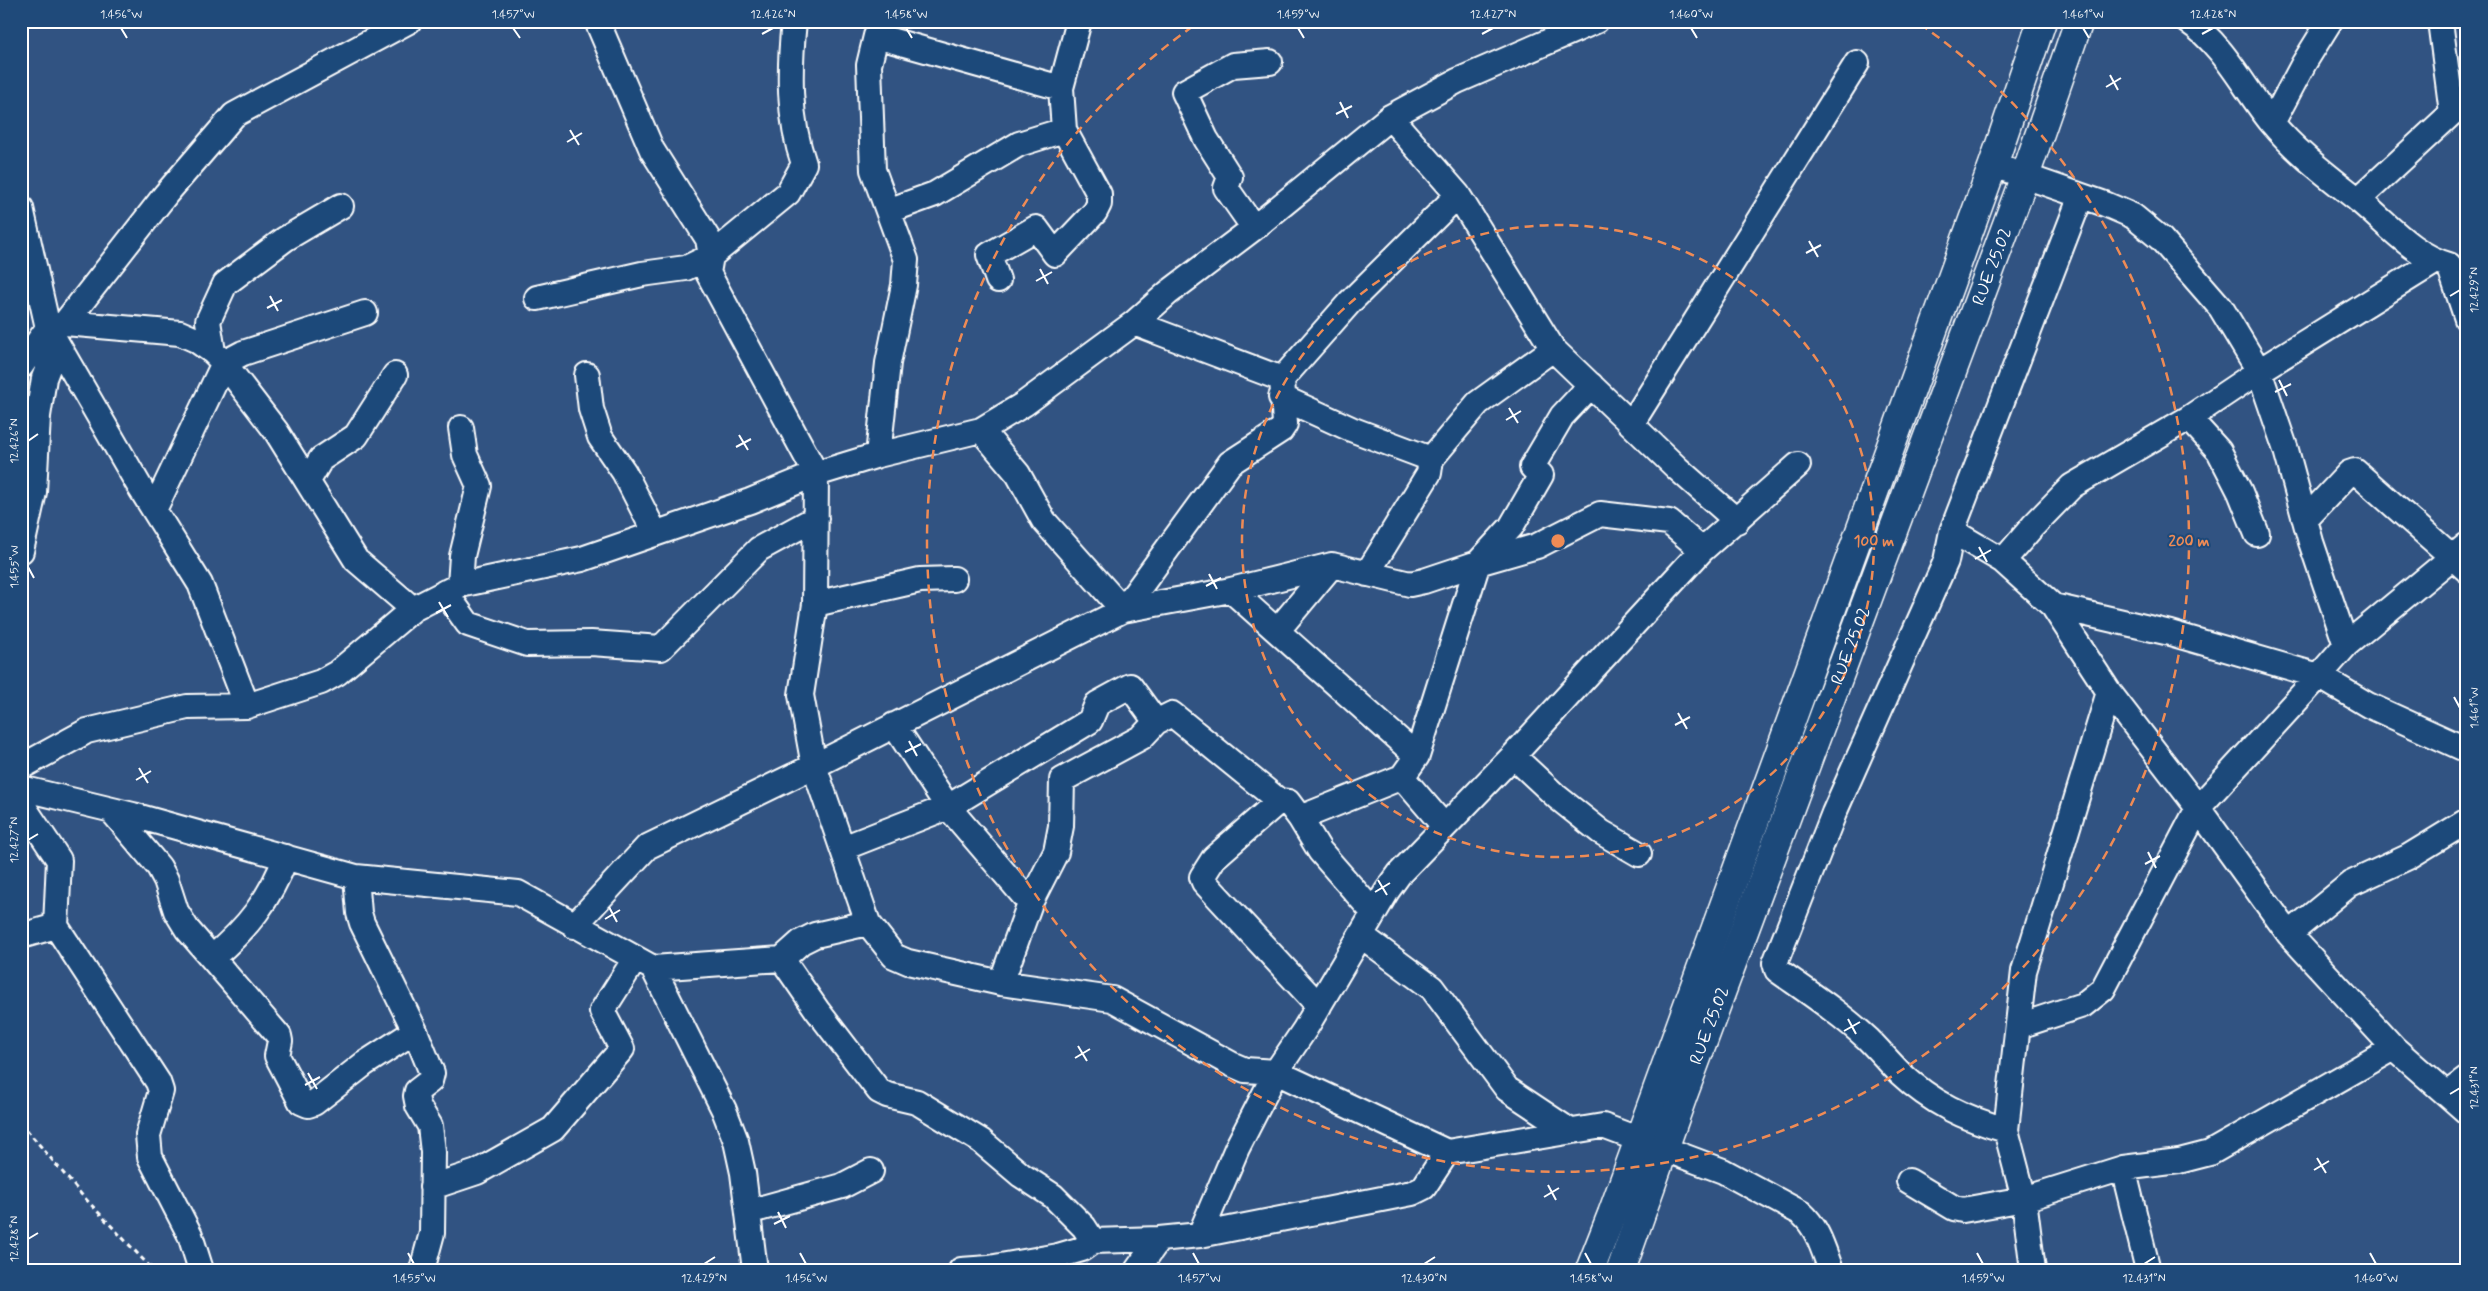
<svg xmlns="http://www.w3.org/2000/svg" width="2488" height="1291" font-family="Mynerve,sans-serif">
	<style>
		.lines { fill: none; stroke-linecap: round; stroke-linejoin: round }
		.minor-casing { stroke: #fff; stroke-width: 28 }
		.major-casing { stroke: #fff; stroke-width: 31 }
		.path { stroke: #fff; stroke-width: 3; stroke-dasharray: 5 4; stroke-linecap: butt }
		.minor { stroke: #1f4a7a; stroke-width: 24 }
		.major { stroke: #1f4a7a; stroke-width: 28 }
		.ticks { fill: none; stroke: #fff; stroke-width: 2 }
		.ring { fill: none; stroke: #ef8b55; stroke-width: 2.5; stroke-dasharray: 9 6 }
		.labels { text-anchor: middle; stroke-width: 4; stroke-linejoin: round; paint-order: stroke }
		.street-label { font-size: 18px; fill: #fff; stroke: #1f4a7a }
		.centre { fill: #ef8b55; stroke: #1f4a7a; stroke-width: 2.5 }
		.ring-label { font-size: 15px; text-anchor: middle; font-weight: bold; fill: #ef8b55; stroke: #1f4a7a; stroke-width: 4; stroke-linejoin: round; paint-order: stroke }
		.neatline { fill: none; stroke: #fff; stroke-width: 2 }
		.ticks-label { font-size: 12px; text-anchor: middle; fill: #fff }
	</style>
	<rect width="100%" height="100%" fill="#315382"/>
	<filter id="ink" filterUnits="userSpaceOnUse"><feTurbulence type="fractalNoise" baseFrequency=".02" numOctaves="2"/><feDisplacementMap in="SourceGraphic" scale="10" xChannelSelector="R" yChannelSelector="G"/><feConvolveMatrix kernelMatrix="1 2 1 2 8 2 1 2 1" color-interpolation-filters="sRGB"/></filter>
	<g filter="url(#ink)">
		<g class="lines">
			<defs>
				<path id="minor" d="M597,21L652,150L708,239L711,256L708,273L816,474L815,604L801,695L814,766L868,923L894,956L908,962L1001,983L1112,999L1231,1064L1245,1070L1276,1072L1447,1152
					M2188,21C2224,45 2245,90 2272,123C2297,153 2327,175 2357,199C2386,222 2412,255 2449,265L2467,319
					M2440,21L2452,113
					M876,36L1061,88
					M1390,117L1458,195L1553,349L1678,469L1737,521
					M2272,123L2304,63L2330,21
					M1993,165L2105,204L2133,216L2161,239L2221,308L2259,371L2286,450L2311,542L2346,645L2319,676L2368,705L2467,750
					M2081,196L1952,531L2003,561L2053,606L2109,692L2198,808L2289,934L2394,1048L2467,1112
					M2358,200L2452,113L2467,103
					M21,208L48,328L21,366
					M888,211L935,194L1019,144L1064,130
					M1254,228L1226,188L1230,177L1206,139L1184,92L1233,65L1270,62
					M998,280L989,255L1036,228L1055,254L1095,212L1099,204V194L1064,130L1061,88L1079,21
					M537,298L642,274L686,268L711,256L788,193L804,164C788,118 789,70 794,21
					M65,323L180,333L196,340L213,352L224,363L276,431L356,560L413,609
					M1134,323L1282,379
					M213,352L208,321L225,284L285,239L341,206
					M587,375L591,409L600,437L624,472L655,533
					M1281,397L1351,429L1431,459
					M2189,418L2219,451L2240,492L2257,534
					M1632,423L1857,63
					M981,430L1018,474L1044,521L1123,610L1230,463L1281,430L1285,424L1282,379L1350,302L1458,195
					M878,455L888,363L904,285L906,260L873,170L869,65L876,36L883,21
					M308,481L321,459L356,436L395,375
					M154,510L224,363L243,353L365,313
					M2305,520L2349,473L2355,471L2467,570
					M1952,531L1946,561L1834,813L1775,963L1777,970C1808,992 1840,1013 1868,1039C1879,1050 1889,1062 1900,1073C1932,1103 1964,1118 2006,1130
					M21,551L34,492L38,416L44,378L49,365L60,351
					M2003,561L2033,526L2072,486L2189,418L2259,371L2436,261
					M1367,574L1429,473L1431,459L1478,403L1553,349
					M460,585L462,556L479,486L465,455L461,428
					M1231,590L1417,756
					M445,592L468,624L527,644L591,643L661,648L759,549L816,518
					M815,604L920,580L954,579
					M1277,631L1332,565
					M2346,645L2467,545
					M247,706L200,584L141,489L48,328L65,323L166,194L234,115L409,21
					M894,725L948,807L1030,903
					M1513,756L1557,797L1601,832L1639,854
					M21,767L87,731L187,707L247,706L321,682L337,673L413,609L460,585L582,559L750,501L816,474L878,455L981,430L1024,404L1134,323L1168,293L1254,228L1390,117L1457,81L1596,21
					M1402,777L1444,826
					M21,788L133,815L356,877L518,893L653,968L724,1110L736,1141L743,1173L755,1270
					M1279,801L1214,858L1202,877L1204,882L1319,1006
					M21,803L59,860L56,926L158,1082L161,1091L148,1135L150,1157L190,1235L201,1270
					M111,810L159,867L166,880L176,911L187,929L279,1036L280,1041L277,1056L301,1102L308,1105L314,1103L364,1064L415,1031
					M1300,818L1320,851L1374,913
					M843,848L948,807L1090,721L1097,704L1130,686L1156,722
					M356,877L359,913L362,923L415,1031L432,1073L430,1081L417,1091L416,1096L418,1106L430,1126L433,1152L432,1233L422,1270
					M574,926L647,847L814,766L1123,610L1231,590L1332,565L1410,584L1424,581L1478,563L1537,546L1600,514L1669,522L1702,550
					M2289,934L2350,884L2408,857L2467,821
					M21,936L56,926
					M1362,936L1432,988L1507,1089L1570,1131
					M213,957C248,927 269,901 286,857
					M782,959L817,1010L879,1091L887,1095L917,1102L981,1141L1021,1175L1053,1196L1084,1227L1093,1241
					M653,968L782,959L801,942L815,935L868,923
					M1001,983L1030,903L1056,852L1061,826L1062,780L1142,737L1156,722L1172,714L1279,801L1288,802L1300,818L1402,777L1417,756L1478,563L1511,527L1541,475L1532,467L1562,416L1591,385
					M2019,1026L2083,1005L2103,989L2198,808L2319,676L2170,633L2053,606
					M2448,1093L2467,1079
					M2123,1168L2148,1270
					M1909,1181L1954,1208L1963,1210L2024,1199L2123,1168L2179,1161L2210,1153L2394,1048
					M432,1187L477,1172L553,1129L622,1049L602,1011L635,959
					M748,1212L842,1186L871,1171
					M1200,1235L1237,1148L1276,1072L1305,1029L1387,891L1400,873L1513,756L1702,550L1798,465
					M961,1270L989,1268L1058,1256L1082,1249L1093,1241L1159,1239L1200,1235L1412,1193L1424,1187L1447,1152L1603,1126L1723,1171L1801,1213C1818,1228 1823,1249 1831,1270
					M1137,1270L1159,1239
					M2033,1270L2024,1199L2006,1130L2024,971L2109,692"/>
				<g id="major">
					<path d="M1590,1270L1612,1214L1993,165L2042,21"/>
					<path id="s1" d="M1621,1270L1683,1095L2025,176L2079,21"/>
				</g>
			</defs>
			<use href="#minor" class="minor-casing"/>
			<use href="#major" class="major-casing"/>
			<path class="path" d="M21,1123L81,1194L153,1270"/>
			<use href="#minor" class="minor"/>
			<use href="#major" class="major"/>
		</g>
	</g>
	<path class="ticks" d="M121,28L127,38M513,28L520,38M906,28L912,38M1298,28L1304,38M1691,28L1697,38M2083,28L2089,38M762,34L773,28M1482,34L1493,28M2202,34L2213,28M2110,75L2118,90M2106,87L2121,78M1340,102L1348,118M1336,114L1352,106M570,130L579,145M567,142L582,133M1809,241L1818,257M1806,253L1821,245M1040,269L1048,284M1036,281L1052,272M270,296L278,311M2450,296L2460,290M267,308L282,300M2279,380L2287,396M2275,392L2291,384M1509,408L1518,423M1506,420L1521,411M739,435L748,450M28,441L38,434M736,447L751,439M1979,547L1987,562M1975,559L1991,550M28,567L34,578M1209,574L1217,589M1206,586L1221,578M439,602L448,617M436,613L451,605M2454,697L2460,708M1678,713L1687,729M1675,725L1690,717M909,741L917,756M905,752L921,744M139,768L148,783M136,780L151,771M28,840L38,834M2148,852L2156,868M2145,864L2160,856M1378,880L1387,895M1375,892L1390,883M609,907L617,922M605,919L620,910M1848,1019L1856,1034M1844,1031L1860,1022M1078,1046L1087,1061M1075,1058L1090,1049M308,1073L317,1089M305,1085L320,1077M2450,1094L2460,1088M2317,1158L2326,1173M2314,1170L2329,1161M1548,1185L1556,1200M1544,1197L1559,1188M778,1212L786,1228M774,1224L790,1216M28,1239L38,1233M408,1253L414,1264M800,1253L806,1264M1193,1253L1199,1264M1585,1253L1591,1264M1977,1253L1983,1264M2370,1253L2376,1264M704,1264L715,1257M1424,1264L1435,1257M2144,1264L2155,1257"/>
	<g class="ring">
		<circle cx="1558" cy="541" r="316"/>
		<path d="M1920 24A631 631 0 1 1 1196 24"/>
	</g>
	<g class="labels">
		<g class="street-label">
			<text dy="6" stroke="none"><textPath href="#s1" startOffset="1070">RUE 25.02</textPath></text>
			<text dy="6" stroke="none"><textPath href="#s1" startOffset="665">RUE 25.02</textPath></text>
			<text dy="6" stroke="none"><textPath href="#s1" startOffset="260">RUE 25.02</textPath></text>
		</g>
	</g>
	<circle cx="1558" cy="541" r="8" class="centre"/>
	<g class="ring-label">
		<text x="1874" y="546">100 m</text>
		<text x="2189" y="546">200 m</text>
	</g>
	<rect width="2488" height="1291" fill="none" stroke="#1f4a7a" stroke-width="55"/>
	<rect x="28" y="28" width="2432" height="1236" class="neatline"/>
	<g class="ticks-label">
		<text x="121" y="18">1.456°W</text>
		<text x="513" y="18">1.457°W</text>
		<text x="773" y="18">12.426°N</text>
		<text x="906" y="18">1.458°W</text>
		<text x="1298" y="18">1.459°W</text>
		<text x="1493" y="18">12.427°N</text>
		<text x="1691" y="18">1.460°W</text>
		<text x="2083" y="18">1.461°W</text>
		<text x="2213" y="18">12.428°N</text>
		<text transform="translate(2474 290) rotate(-90)" y="4">12.429°N</text>
		<text transform="translate(14 441) rotate(-90)" y="4">12.426°N</text>
		<text transform="translate(14 567) rotate(-90)" y="4">1.455°W</text>
		<text transform="translate(2474 708) rotate(-90)" y="4">1.461°W</text>
		<text transform="translate(14 840) rotate(-90)" y="4">12.427°N</text>
		<text transform="translate(2474 1088) rotate(-90)" y="4">12.431°N</text>
		<text transform="translate(14 1239) rotate(-90)" y="4">12.428°N</text>
		<text x="414" y="1282">1.455°W</text>
		<text x="704" y="1282">12.429°N</text>
		<text x="806" y="1282">1.456°W</text>
		<text x="1199" y="1282">1.457°W</text>
		<text x="1424" y="1282">12.430°N</text>
		<text x="1591" y="1282">1.458°W</text>
		<text x="1983" y="1282">1.459°W</text>
		<text x="2144" y="1282">12.431°N</text>
		<text x="2376" y="1282">1.460°W</text>
	</g>
</svg>
